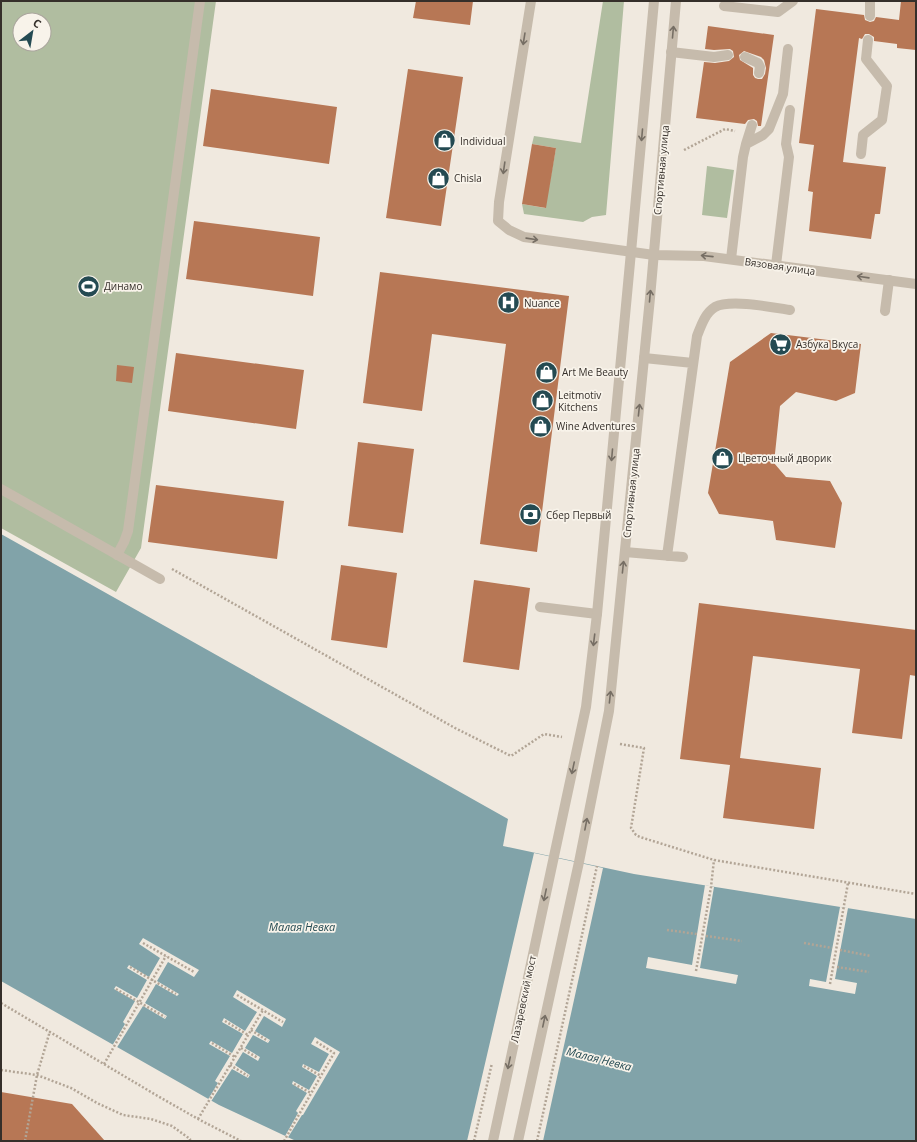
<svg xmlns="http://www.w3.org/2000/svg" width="917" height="1142" font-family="'Open Sans',sans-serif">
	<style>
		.green { fill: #b0bda0; fill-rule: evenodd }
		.water { fill: #81a3a9 }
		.pier { fill: #f0e9df }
		.building { fill: #b77755; fill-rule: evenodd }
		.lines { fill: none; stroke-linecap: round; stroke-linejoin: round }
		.path { stroke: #b2a596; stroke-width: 2.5; stroke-dasharray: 2 2; stroke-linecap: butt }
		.service { stroke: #c6bbac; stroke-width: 10 }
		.minor { stroke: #c6bbac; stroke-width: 10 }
		.tertiary { stroke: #c6bbac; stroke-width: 10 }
		.oneway { stroke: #766e64 }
		.labels { text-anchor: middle; stroke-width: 3.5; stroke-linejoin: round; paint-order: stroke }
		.poi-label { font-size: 10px; fill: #352f2a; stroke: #f8f3ea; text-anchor: start }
		.street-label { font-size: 10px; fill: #352f2a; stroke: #f8f3ea }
		.water-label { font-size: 11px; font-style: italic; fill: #244a52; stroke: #f8f3ea }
	</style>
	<rect width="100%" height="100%" fill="#f0e9df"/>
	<path class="green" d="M1,1H216L141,548L116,592L1,528ZM20,20H44V44H20Z
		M603,1H624L606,215L592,217L583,222L524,214L522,204L545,208L556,148L532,144L534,136L581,143Z
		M707,166L734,170L727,218L702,215Z"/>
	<path class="water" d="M1,534L508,819L503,846L634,874L916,919V1141H296L219,1105L1,981Z"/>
	<path class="pier" d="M534,853L603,868L543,1141H467Z
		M705,885L714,887L700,968L738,975L736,984L646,968L648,957L692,965Z
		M840,907L848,908L835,979L857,983L855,994L809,986L810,979L826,982Z
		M143,938L199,970L194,977L168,962L157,981L179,994L177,996L156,984L145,1003L167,1016L165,1019L143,1006L116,1049L112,1046L125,1024L123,1022L135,1001L114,989L116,986L137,998L147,980L127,968L129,965L149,977L160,958L139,944Z
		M237,990L286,1019L282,1027L264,1016L255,1031L270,1040L268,1043L253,1035L245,1048L260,1057L258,1061L243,1052L235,1065L250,1075L248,1078L232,1069L210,1103L207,1101L218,1083L215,1081L230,1056L209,1044L211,1041L232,1053L243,1034L222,1022L224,1018L245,1031L257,1012L233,997Z
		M315,1037L340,1052L303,1115H302L287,1139L284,1138L298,1113L296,1111L307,1093L292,1084L293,1081L309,1090L317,1076L302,1067L303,1064L319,1072L329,1054L311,1044Z"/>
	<path class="building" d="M416,1H473L470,25L413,18Z
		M901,1H916V50L897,48V44L874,41V37L869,34H865L862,39L859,38L843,162L886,167L880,214H875L871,239L809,231L813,192L808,191L814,145L799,143L816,9L864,15L865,20L870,22L874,21L876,17L899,20Z
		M708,26L774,35L761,126H758L757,121L754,119L748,120L745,124L696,118L704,62L715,63L729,61L734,57L733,51L730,49L714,50L705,49ZM744,51L761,57L764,60L766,68L765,74L762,79H758L755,78L753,75V68L740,60L739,55Z
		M408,69L463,77L441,226L386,218Z
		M211,89L337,107L329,164L203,146Z
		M532,144L556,148L546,208L522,204Z
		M194,221L320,237L313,296L186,279Z
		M380,272L569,296L537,552L480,544L506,344L432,334L422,411L363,403Z
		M771,333L861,344L855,393L836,401L796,392L780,406L774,463L786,477L830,481L842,503L835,548L776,540L773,521L719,514L708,493L730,362Z
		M176,353L304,370L296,429L168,411Z
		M117,365L134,367L132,383L116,381Z
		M358,442L414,449L403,533L348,526Z
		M156,485L284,501L277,559L148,542Z
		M341,565L397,573L387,648L331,640Z
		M474,580L530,588L519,670L463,662Z
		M699,603L916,630V676L910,675L902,739L852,733L860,669L753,656L740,758L821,768L814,829L723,818L730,765L680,759Z
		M1,1092L72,1104L105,1141H1Z"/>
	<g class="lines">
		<path class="path" d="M684,150L725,129L735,131
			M172,569L455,728L511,756L544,734L562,737
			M620,744L644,748L631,828L636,835L640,837L714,860L916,894
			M667,930L697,934
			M706,936L742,941
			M143,943L194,972
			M804,943L832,948
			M840,950L871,956
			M130,967L176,994
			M837,967L869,972
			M696,971L711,887L714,860
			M830,984L848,883
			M116,989L165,1017
			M237,995L283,1022
			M1,1003L156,1095L198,1119L241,1141
			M225,1021L248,1035
			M251,1030L268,1041
			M212,1043L235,1057
			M241,1048L258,1058
			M104,1064L166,956
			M230,1065L248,1076
			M304,1066L321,1076
			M1,1070L37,1075L71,1088L97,1103L123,1115L151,1119L172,1126L190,1139V1141
			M294,1084L311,1093
			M198,1119L263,1010
			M25,1141L37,1075L50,1031
			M284,1141L334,1053L315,1041
			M474,1141L492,1063
			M537,1141L597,866"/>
		<path class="service" d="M870,1V16
			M724,6L778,12L793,1
			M671,52L714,57L728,55
			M745,57L758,63L760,67L759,73
			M746,144L752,125
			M861,154L863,135L882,120L887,86L866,59L868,40
			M731,259L743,157L746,144L763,135L769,129L783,94L788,49
			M776,265L789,157L786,144L790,110
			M885,311L889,280
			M644,358L693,363
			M1,489L160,579
			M625,552L683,557
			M117,555L124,542L128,531L200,1
			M667,556L697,336C701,326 705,313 715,307C730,299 771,307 790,310
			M540,607L597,614"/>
		<path class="minor" d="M531,1L499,202L498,221L509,230L524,237L654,255L704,256L916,284"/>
		<path class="tertiary" d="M493,1141L586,707L597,614L631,252L654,1
			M518,1141L579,862L609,711L650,298L676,1"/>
	</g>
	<defs><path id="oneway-shaft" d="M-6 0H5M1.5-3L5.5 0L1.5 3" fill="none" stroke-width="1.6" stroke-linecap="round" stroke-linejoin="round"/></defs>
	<g class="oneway">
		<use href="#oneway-shaft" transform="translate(673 32) rotate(-85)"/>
		<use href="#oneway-shaft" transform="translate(524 39) rotate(99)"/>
		<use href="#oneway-shaft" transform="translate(642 135) rotate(95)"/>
		<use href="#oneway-shaft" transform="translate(504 168) rotate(98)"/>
		<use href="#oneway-shaft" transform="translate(532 239) rotate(8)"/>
		<use href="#oneway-shaft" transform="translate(707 256) rotate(-174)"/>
		<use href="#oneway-shaft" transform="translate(863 277) rotate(-172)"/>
		<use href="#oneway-shaft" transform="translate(650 296) rotate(-85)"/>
		<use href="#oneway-shaft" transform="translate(639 410) rotate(-84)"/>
		<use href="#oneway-shaft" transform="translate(612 455) rotate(95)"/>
		<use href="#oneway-shaft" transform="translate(623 567) rotate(-84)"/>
		<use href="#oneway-shaft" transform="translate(594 640) rotate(97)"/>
		<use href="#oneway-shaft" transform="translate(610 697) rotate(-84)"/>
		<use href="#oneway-shaft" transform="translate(573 768) rotate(102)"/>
		<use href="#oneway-shaft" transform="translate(586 824) rotate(-79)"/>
		<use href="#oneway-shaft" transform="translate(545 895) rotate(102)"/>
		<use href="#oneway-shaft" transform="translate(544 1021) rotate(-78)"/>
		<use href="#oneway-shaft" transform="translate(509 1063) rotate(102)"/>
	</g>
	<defs>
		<symbol id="shop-disc" viewBox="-11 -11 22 22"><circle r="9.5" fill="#244a52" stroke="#f8f3ea"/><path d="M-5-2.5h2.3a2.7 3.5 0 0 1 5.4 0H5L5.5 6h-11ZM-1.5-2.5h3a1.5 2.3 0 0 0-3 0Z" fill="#fff"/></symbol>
		<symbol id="stadium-disc" viewBox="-11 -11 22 22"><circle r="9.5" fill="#244a52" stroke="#f8f3ea"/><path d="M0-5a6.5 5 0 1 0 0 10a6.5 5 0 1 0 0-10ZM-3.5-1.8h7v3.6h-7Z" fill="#fff"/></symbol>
		<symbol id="hospital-disc" viewBox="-11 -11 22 22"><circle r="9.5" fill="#244a52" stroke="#f8f3ea"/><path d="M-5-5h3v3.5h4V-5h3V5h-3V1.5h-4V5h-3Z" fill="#fff"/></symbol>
		<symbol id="supermarket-disc" viewBox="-11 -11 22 22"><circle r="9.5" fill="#244a52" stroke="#f8f3ea"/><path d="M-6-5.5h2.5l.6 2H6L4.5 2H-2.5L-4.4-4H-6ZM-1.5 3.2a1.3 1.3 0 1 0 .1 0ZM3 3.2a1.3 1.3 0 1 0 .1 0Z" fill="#fff"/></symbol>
		<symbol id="bank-disc" viewBox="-11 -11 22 22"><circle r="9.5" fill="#244a52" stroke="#f8f3ea"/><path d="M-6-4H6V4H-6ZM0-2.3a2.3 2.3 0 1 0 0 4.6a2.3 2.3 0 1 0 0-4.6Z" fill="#fff"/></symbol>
	</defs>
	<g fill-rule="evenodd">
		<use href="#shop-disc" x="432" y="128" width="25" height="25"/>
		<use href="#shop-disc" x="426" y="166" width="25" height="25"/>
		<use href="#stadium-disc" x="76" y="274" width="25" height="25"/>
		<use href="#hospital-disc" x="496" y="290" width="25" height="25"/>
		<use href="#supermarket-disc" x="768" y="332" width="25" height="25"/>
		<use href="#shop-disc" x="534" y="360" width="25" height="25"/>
		<use href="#shop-disc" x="530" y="388" width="25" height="25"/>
		<use href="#shop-disc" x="528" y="414" width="25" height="25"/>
		<use href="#shop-disc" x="710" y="446" width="25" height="25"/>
		<use href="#bank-disc" x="518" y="502" width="25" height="25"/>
	</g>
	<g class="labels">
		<g class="poi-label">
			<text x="460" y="145">Individual</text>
			<text x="454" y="182">Chisla</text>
			<text x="104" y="290">Динамо</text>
			<text x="524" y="307">Nuance</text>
			<text x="796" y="348">Азбука Вкуса</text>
			<text x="562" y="376">Art Me Beauty</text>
			<text x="558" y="399">Leitmotiv<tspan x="558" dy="12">Kitchens</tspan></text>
			<text x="556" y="430">Wine Adventures</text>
			<text x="738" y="462">Цветочный дворик</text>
			<text x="546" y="519">Сбер Первый</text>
		</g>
		<g class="street-label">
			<text transform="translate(661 170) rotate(-85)" y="4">Спортивная улица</text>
			<text transform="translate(780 266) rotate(8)" y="4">Вязовая улица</text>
			<text transform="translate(631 493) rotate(-84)" y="4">Спортивная улица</text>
			<text transform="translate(523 999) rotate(-78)" y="4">Лазаревский мост</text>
		</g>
		<g class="water-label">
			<text x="302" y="931">Малая Невка</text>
			<text transform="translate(599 1059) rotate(14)" y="4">Малая Невка</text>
		</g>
	</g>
	<rect width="917" height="1142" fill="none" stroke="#352f2a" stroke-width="4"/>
	<g transform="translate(32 32) rotate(31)"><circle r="19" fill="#f8f3ea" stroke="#aaa59d"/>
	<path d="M0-3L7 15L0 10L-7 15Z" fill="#244a52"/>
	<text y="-6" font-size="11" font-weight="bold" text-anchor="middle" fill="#352f2a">С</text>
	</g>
</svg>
